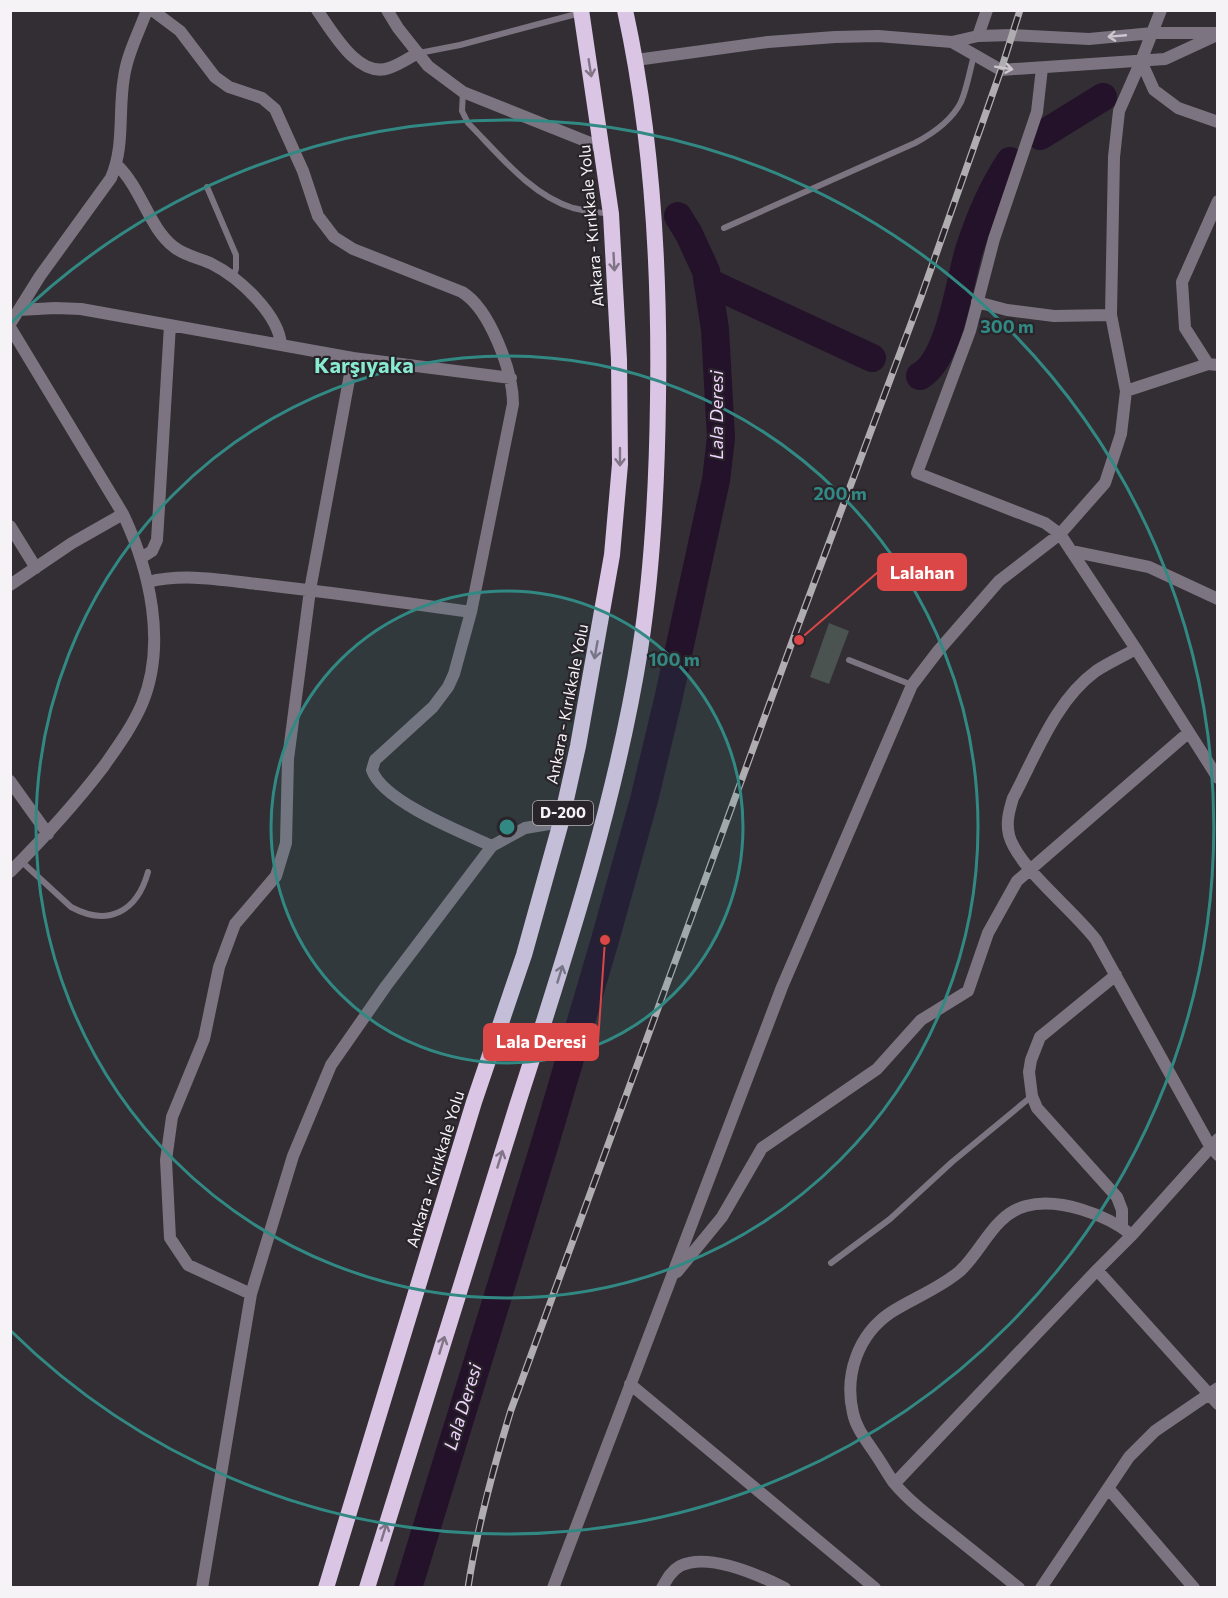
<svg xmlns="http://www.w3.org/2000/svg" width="1228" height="1598" font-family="Commissioner,sans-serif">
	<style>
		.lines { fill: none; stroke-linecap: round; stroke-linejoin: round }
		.river { stroke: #24122b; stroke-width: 28 }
		.building { fill: #4a5350 }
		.service { stroke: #7d7481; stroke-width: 6 }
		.minor { stroke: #7d7481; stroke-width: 12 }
		.tertiary { stroke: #7d7481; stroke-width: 12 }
		.trunk { stroke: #dac5e4; stroke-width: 16 }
		.rail-casing { stroke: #b0adb1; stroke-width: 7 }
		.rail { stroke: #28242a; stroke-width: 4.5; stroke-dasharray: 14; stroke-linecap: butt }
		.oneway { stroke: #ccc7ce }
		.oneway2 { stroke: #817487 }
		.ring { fill: none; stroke: #328983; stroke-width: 3 }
		.labels { text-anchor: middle; stroke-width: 4.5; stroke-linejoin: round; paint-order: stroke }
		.shield { fill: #28242a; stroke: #b8b5ba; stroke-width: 1.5 }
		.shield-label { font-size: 15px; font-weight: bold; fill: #f6f3f7 }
		.street-label { font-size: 16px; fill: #f6f3f7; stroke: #28242a }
		.water-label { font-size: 18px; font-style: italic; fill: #f2d4ff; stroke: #28242a }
		.district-label { font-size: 22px; font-weight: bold; fill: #88ead1; stroke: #28242a }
		.centre { fill: #328983; stroke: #28242a; stroke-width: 3 }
		.ring-label { font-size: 18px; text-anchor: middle; font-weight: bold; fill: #328983; stroke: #28242a; stroke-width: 4.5; stroke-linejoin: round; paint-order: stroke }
		.leader { fill: none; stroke: #db4647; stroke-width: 2 }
		.callout-dot { fill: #db4647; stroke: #28242a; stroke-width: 2 }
		.callout { fill: #db4647; stroke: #db4647; stroke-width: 2 }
		.callout-label { font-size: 18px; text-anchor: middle; font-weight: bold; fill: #fff }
	</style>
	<rect width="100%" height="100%" fill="#322e34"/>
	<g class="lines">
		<path class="river" d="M1040,136L1103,97
			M708,282L872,358
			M920,376C950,359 959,283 969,250C979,219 992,188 1010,161
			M408,1588L546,1140L605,940L644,800L668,700L716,480L721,438L715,329L706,271L689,234L678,216"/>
	</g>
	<path class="building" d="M829,623L849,631L829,684L810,677Z"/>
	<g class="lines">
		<path class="service" d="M419,53L460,45L580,13
			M463,92L462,111L468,123C498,153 530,195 573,208C585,211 597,212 610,214
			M207,187L236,255V269L233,277
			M724,228L915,143C932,134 952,120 961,102C967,88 970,70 974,55
			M849,660L912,685
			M21,861L71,907C108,927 137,912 148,872
			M831,1263L890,1219L952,1162L1032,1096"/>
		<path class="minor" d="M152,10L180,31L215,77L229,87L262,98L275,109L303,171L318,216L334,237L353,249L462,292C490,309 513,372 513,404L471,612L454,674L448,687L433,707L375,760L372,770C382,801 463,833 492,846
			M317,10C332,31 358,79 389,68C399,65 409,58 418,53
			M978,36L987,10
			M1141,61L1154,90L1178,108L1218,122
			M1042,68L1037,112L994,239L970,331L917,473L1045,523L1060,534L1136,649L1218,778
			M117,165C142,189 149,228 174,247C185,256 200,258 212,264C238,277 279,314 281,345
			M977,302L1007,310L1054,316L1111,315
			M19,310L55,308L81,309L353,358L511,378
			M10,324L40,276L111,178C125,146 118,111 124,77C127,54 139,32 147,10
			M10,327L123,514C150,571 167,644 142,704C132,727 118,746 104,766C75,804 44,838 10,872
			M1208,364L1185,328L1182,282L1218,201
			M1126,391L1208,364L1218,365
			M10,526L36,568
			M1071,551L1149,567L1218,599
			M141,558L152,551L157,540L170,325
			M148,582C184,573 221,580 257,584C329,592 400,602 471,612
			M10,585L72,543L123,514
			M1136,649C1123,656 1108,663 1096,671C1055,701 1036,755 1013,798C1009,811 1006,822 1009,835C1017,867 1075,911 1096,940L1210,1146L1218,1155
			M10,781L48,834
			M1116,975L1040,1037L1031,1060L1029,1072L1032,1096L1037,1108L1117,1197L1122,1210V1227
			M1097,1270L1218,1404
			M677,1272L722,1217L762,1148L877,1069L921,1020L968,991L988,933L1017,881L1188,733
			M251,1294L188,1265L170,1238L166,1160L172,1117L204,1039L219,967L235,924L276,876L286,843L288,759L310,590L353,358
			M630,1384L875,1588
			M895,1483L1097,1270L1132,1235L1218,1139
			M1108,1488L1194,1588
			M202,1588L251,1294L293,1156L331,1065L386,986L492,846L525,828L561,822
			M553,1588L782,987L912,685L938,651L999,581L1060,534L1105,483L1121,434L1126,391L1111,315L1114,157L1119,111L1141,61
			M662,1588C667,1579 671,1571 680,1566C708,1552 759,1575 785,1588
			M1019,1588C995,1569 972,1550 948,1531C929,1516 909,1501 894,1483C887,1473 881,1462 874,1452C866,1440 856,1428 853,1413C844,1375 858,1335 890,1313C913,1298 939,1289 960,1271C983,1250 993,1215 1026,1206C1059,1197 1107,1215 1132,1235
			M1041,1588L1129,1457L1155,1431L1218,1388"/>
		<path class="tertiary" d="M387,10L398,28L428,66L463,92L603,148
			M952,42L1001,70L1165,59L1217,35
			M636,60L768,42L835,37L878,36L952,42L978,36L1013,35L1089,39L1153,33H1218
			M1141,61L1161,10"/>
		<path class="trunk" d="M326,1588L474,1102L524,955L561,822L578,746L612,555L620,464L619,360L611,214L581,10
			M367,1588C417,1427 466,1266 517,1106C565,956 615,806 640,650C653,567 657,483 658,399C660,269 653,138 625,10"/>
		<defs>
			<path id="rail" d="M468,1588C477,1527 493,1469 511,1410L795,634L921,297L1001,70L1020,10"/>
		</defs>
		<use href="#rail" class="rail-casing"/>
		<use href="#rail" class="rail"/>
	</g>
	<defs><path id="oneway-shaft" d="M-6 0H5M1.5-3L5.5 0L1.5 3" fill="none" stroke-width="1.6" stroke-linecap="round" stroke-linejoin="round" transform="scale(1.5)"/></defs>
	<g class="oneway">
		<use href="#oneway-shaft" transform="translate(1117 36) rotate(175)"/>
		<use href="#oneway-shaft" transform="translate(1004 68) rotate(9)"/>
	</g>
	<g class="oneway2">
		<use href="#oneway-shaft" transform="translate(590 68) rotate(81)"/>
		<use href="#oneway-shaft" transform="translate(614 262) rotate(87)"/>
		<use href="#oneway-shaft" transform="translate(620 457) rotate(90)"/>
		<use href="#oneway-shaft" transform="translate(596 650) rotate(100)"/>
		<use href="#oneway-shaft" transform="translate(560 974) rotate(-73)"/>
		<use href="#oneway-shaft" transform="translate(500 1159) rotate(-73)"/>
		<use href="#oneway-shaft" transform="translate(442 1345) rotate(-73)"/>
		<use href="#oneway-shaft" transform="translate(384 1532) rotate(-73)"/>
	</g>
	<circle cx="507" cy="827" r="236" fill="#328983" fill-opacity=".12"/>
	<g class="ring">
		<circle cx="507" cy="827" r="236"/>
		<circle cx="507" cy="827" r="471"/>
		<path d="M11 323A707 707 0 1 1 11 1331"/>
	</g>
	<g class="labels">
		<rect class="shield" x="533" y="801" width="60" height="24" rx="4.5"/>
		<g class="shield-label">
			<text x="563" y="818">D-200</text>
		</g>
		<g class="street-label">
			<text transform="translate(591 226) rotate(-95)" y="6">Ankara - Kırıkkale Yolu</text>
			<text transform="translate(567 704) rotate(-79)" y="6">Ankara - Kırıkkale Yolu</text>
			<text transform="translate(435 1169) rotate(-73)" y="6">Ankara - Kırıkkale Yolu</text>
		</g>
		<g class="water-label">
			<text transform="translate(717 415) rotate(-90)" y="6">Lala Deresi</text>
			<text transform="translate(463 1407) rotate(-73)" y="6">Lala Deresi</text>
		</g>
		<g class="district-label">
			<text x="364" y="373">Karşıyaka</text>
		</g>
	</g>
	<circle cx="507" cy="827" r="9" class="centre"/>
	<g class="ring-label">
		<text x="1007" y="333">300 m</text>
		<text x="840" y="500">200 m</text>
		<text x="674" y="666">100 m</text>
	</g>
	<path class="leader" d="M799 640L878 572M605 940L598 1042"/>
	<g class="callout-dot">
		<circle cx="799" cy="640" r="6"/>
		<circle cx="605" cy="940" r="6"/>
	</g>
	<g class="callout">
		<rect x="878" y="554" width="88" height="36" rx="6"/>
		<rect x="484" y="1024" width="114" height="36" rx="6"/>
	</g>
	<g class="callout-label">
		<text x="922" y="579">Lalahan</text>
		<text x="541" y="1048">Lala Deresi</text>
	</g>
	<rect width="1228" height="1598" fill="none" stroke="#f6f3f7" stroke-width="24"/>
</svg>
